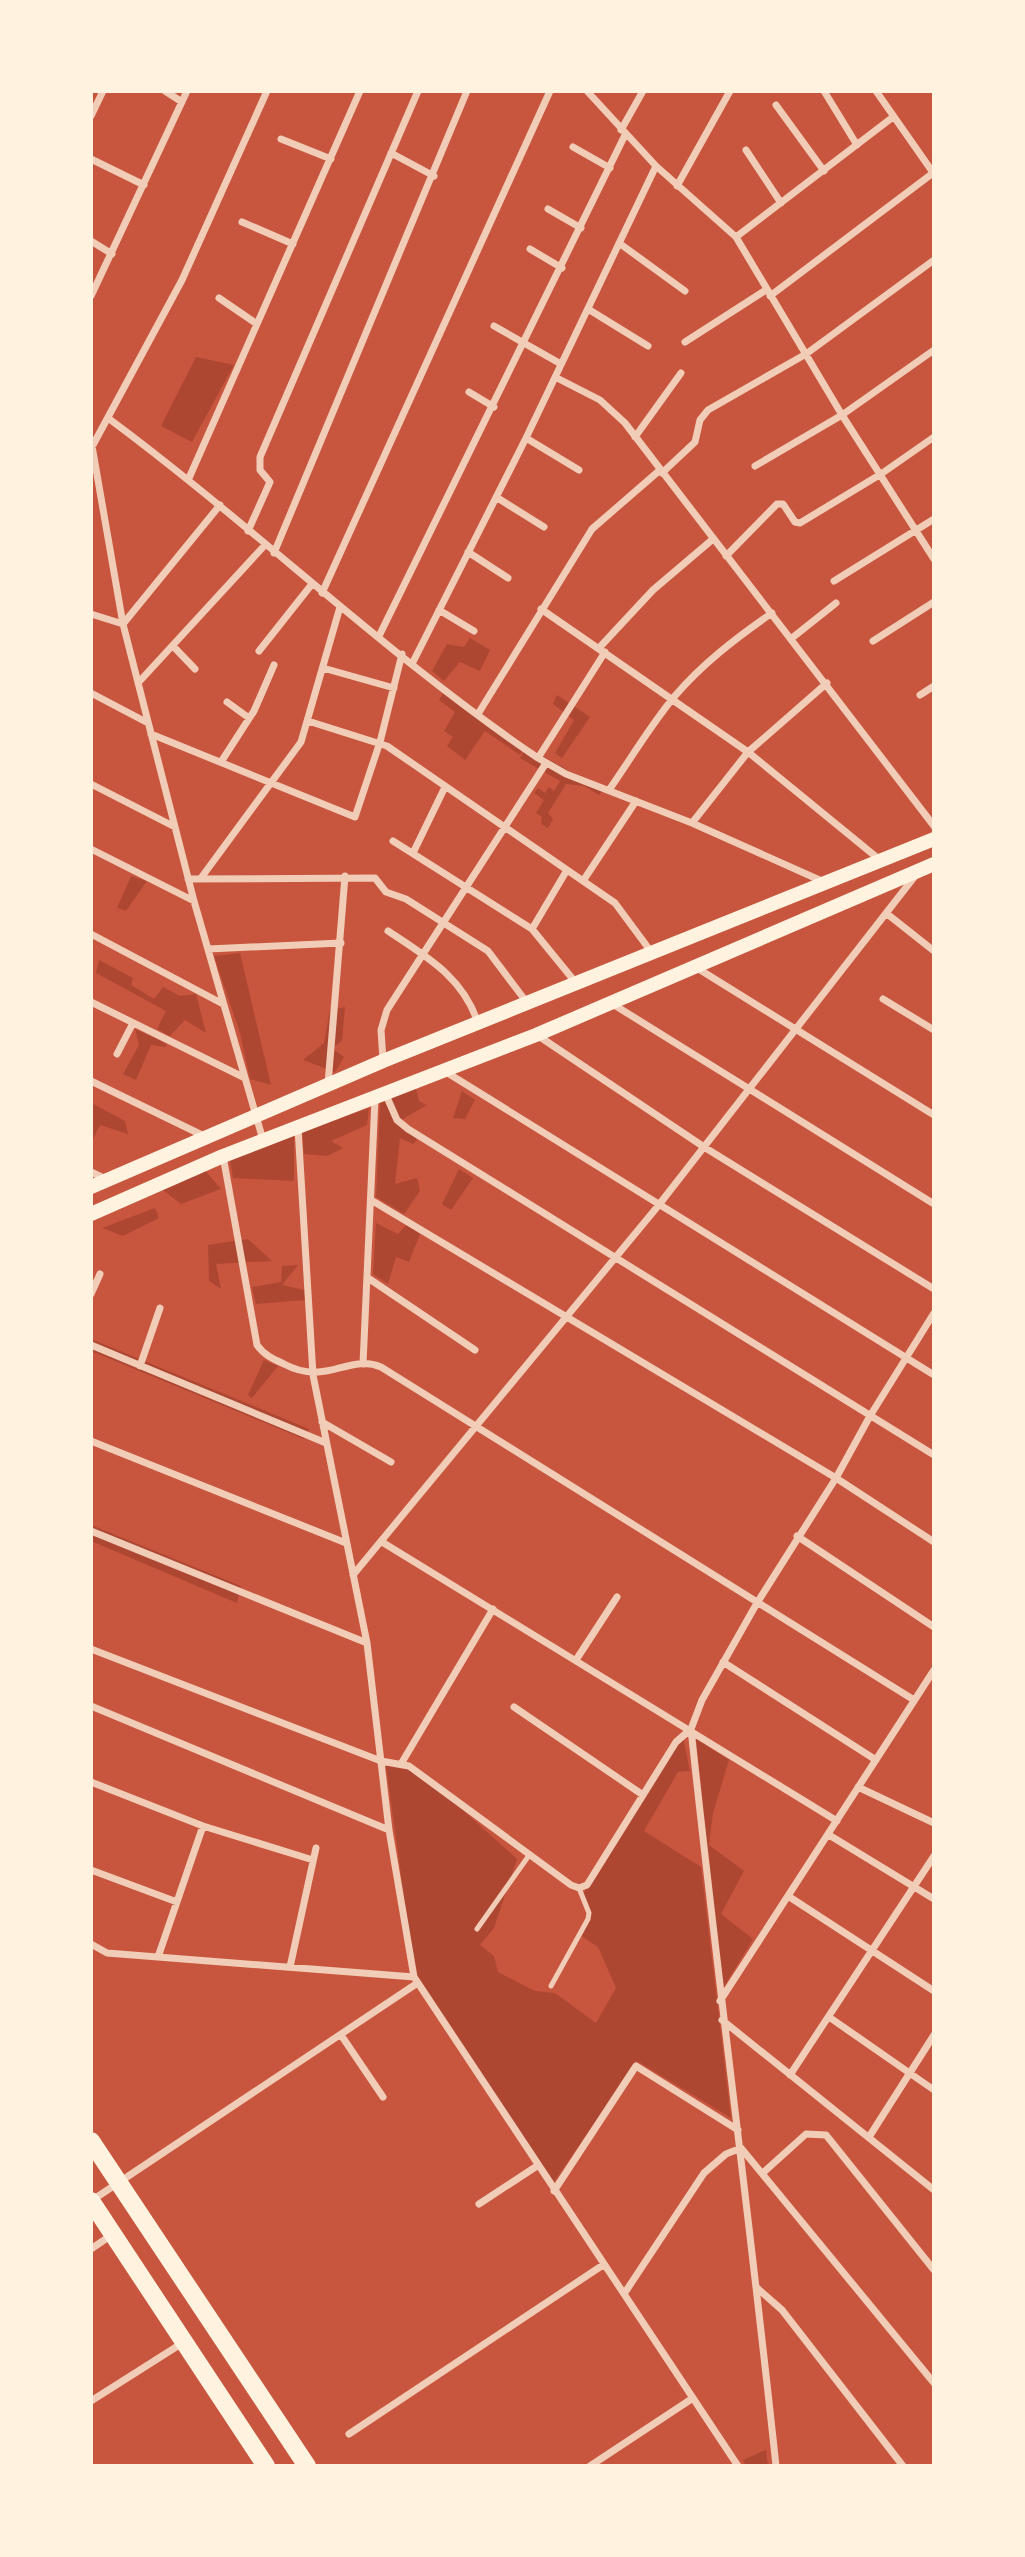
<svg xmlns="http://www.w3.org/2000/svg" width="1025" height="2557" font-family="Commissioner,sans-serif">
	<style>
		.green { fill: #ae4732 }
		.lines { fill: none; stroke-linecap: round; stroke-linejoin: round }
		.service { stroke: #f1ccb7; stroke-width: 5 }
		.minor { stroke: #f1ccb7; stroke-width: 7 }
		.secondary { stroke: #fff3e0; stroke-width: 14 }
		.primary { stroke: #fff3e0; stroke-width: 18 }
	</style>
	<rect width="100%" height="100%" fill="#c8553d"/>
	<path class="green" d="M196,357L234,365L192,442L161,426Z
		M470,638L490,650L480,671L460,662L444,681L432,671L447,644L464,647Z
		M446,689L525,746L520,755L485,731L465,760L447,746L453,737L444,731L455,712L439,700Z
		M557,695L590,717L562,758L555,753L574,720L553,704Z
		M526,747L573,773L606,787L599,795L584,786L566,784L548,813L553,819L548,828L541,824L542,817L536,813L544,800L534,793L538,788L545,793L549,787L554,791L560,781L520,758Z
		M131,876L147,881L126,911L117,908Z
		M240,953L271,1085L250,1079L240,1033L214,956Z
		M99,960L133,978L131,985L154,999L163,987L180,996L196,994L206,1033L185,1020L170,1036L157,1029L166,1011L96,973Z
		M345,1007L342,1041L332,1048L344,1057L335,1072L303,1060L324,1043L330,1010Z
		M135,1029L167,1044L165,1047L151,1045L136,1080L123,1074L139,1045Z
		M416,1089L419,1101L427,1105L401,1120L417,1140L413,1144L400,1138L395,1184L417,1178L420,1191L404,1214L376,1197L380,1103Z
		M462,1091L475,1100L465,1119L453,1118Z
		M91,1103L125,1121L128,1134L100,1125L91,1143Z
		M369,1108L367,1125L331,1141L343,1148L327,1156L304,1154L302,1132Z
		M294,1135V1181L233,1178L230,1160Z
		M204,1169L221,1189L181,1204L163,1190Z
		M459,1169L473,1178L451,1210L442,1204Z
		M155,1208L159,1218L123,1236L102,1228Z
		M376,1223L398,1234L406,1225L420,1234L409,1262L396,1257L388,1284L373,1274Z
		M248,1239L272,1261L216,1264L221,1289L209,1281L208,1245Z
		M298,1265L282,1285L304,1290L305,1300L256,1304L252,1287L281,1282L282,1266Z
		M91,1339L309,1429L304,1439L91,1351Z
		M264,1360L278,1366L252,1398L248,1395Z
		M91,1525L241,1586L237,1603L91,1541Z
		M683,1736L690,1771L678,1772L644,1831L701,1867L731,2118L637,2061L551,2186L416,1984L386,1766L421,1772L517,1859L494,1928L480,1945L494,1956L498,1972L535,1991L555,1993L596,2023L616,1988L598,1947L580,1935L589,1913L581,1897Z
		M696,1739L729,1760L713,1813L709,1845L744,1871L721,1914L753,1939L722,1990Z
		M766,2450L768,2466H746L743,2460Z"/>
	<g class="lines">
		<path class="service" d="M477,1929L530,1854
			M551,1986L588,1919L589,1913L579,1888"/>
		<path class="minor" d="M165,91L182,102
			M587,91L656,166L736,237L842,415L934,559
			M824,91L857,145
			M876,91L934,174
			M776,105L824,171
			M91,116L103,91
			M621,130L643,91
			M281,139L331,159
			M573,147L610,168
			M746,150L781,203
			M391,153L434,176
			M91,159L144,185
			M677,186L730,91
			M548,209L581,228
			M242,222L293,244
			M736,237L893,117
			M91,241L112,254
			M619,243L685,291
			M530,249L562,268
			M91,296L187,91
			M770,296L933,173
			M219,298L257,324
			M588,309L648,346
			M494,326L561,364
			M685,342L766,290
			M555,377L600,400L625,423L934,826
			M469,392L494,407
			M108,418C255,527 387,656 538,758L566,774L692,823L824,882
			M635,437L681,373
			M526,438L579,470
			M91,440L123,624L194,901L263,1140
			M93,445L182,280L267,91
			M755,466L842,415L934,350
			M662,473L695,442L700,420L708,410L806,354L934,260
			M189,478L360,91
			M496,497L544,527
			M248,531L270,482L260,470V457L418,91
			M468,552L508,578
			M274,553L467,91
			M726,556L777,504H783L795,522L800,523L881,474L934,437
			M834,581L934,519
			M322,593L550,91
			M541,609L748,752L880,860
			M439,610L474,631
			M91,614L123,624L220,505
			M379,636L625,135
			M792,638L836,603
			M873,641L934,602
			M173,646L195,669
			M599,648L653,590L713,539
			M259,651L312,584
			M413,662L526,438L656,166
			M323,668L394,688
			M138,683L265,545
			M91,693L148,723
			M920,695L934,686
			M227,702L249,718
			M478,714L592,529L660,470
			M308,721L387,746L615,903L652,953
			M151,734L355,817L380,742L402,654
			M538,758L605,652
			M221,762L254,711L274,665
			M91,784L175,827
			M609,790C630,760 650,726 674,697C702,664 736,638 772,613
			M692,823L748,752L827,683
			M393,841L532,929L576,983
			M91,849L194,901
			M413,853L445,787
			M201,878L301,742L340,607
			M188,879L375,878L386,892L406,899L488,951L528,1004
			M583,881L636,801
			M886,913L934,951
			M532,929L567,870
			M388,931C427,957 463,977 478,1023
			M91,934L223,1004
			M208,949L341,943
			M697,968L934,1115
			M883,999L934,1030
			M91,1002L245,1078
			M611,1003L934,1204
			M537,1035L704,1147L934,1289
			M117,1054L133,1023
			M383,1060L381,1030L387,1010L546,763
			M446,1072L934,1375
			M91,1081L204,1136
			M328,1084L345,876
			M386,1095L397,1120L408,1129L934,1455
			M298,1128L313,1375L367,1643L389,1830L414,1977L738,2466
			M223,1156L257,1345C264,1355 273,1359 284,1364C327,1387 348,1353 381,1367L914,1700
			M91,1172L106,1179
			M371,1200L836,1478L934,1542
			M368,1278L475,1350
			M91,1294L100,1274
			M91,1345L326,1443
			M363,1364L375,1099
			M140,1366L160,1308
			M322,1422L391,1462
			M91,1441L346,1543
			M91,1531L367,1643
			M797,1536L934,1627
			M382,1542L837,1821
			M353,1575L658,1206L915,876
			M91,1649L381,1761L409,1766L571,1885L579,1888L587,1885L676,1742L691,1729
			M576,1660L617,1597
			M723,1662L876,1760
			M91,1706L389,1830
			M514,1707L643,1795
			M401,1764L493,1609
			M91,1782L203,1826L313,1860
			M858,1787L934,1823
			M829,1835L934,1899
			M91,1870L177,1902
			M788,1896L934,1991
			M91,1944L107,1953L414,1977
			M158,1957L203,1826
			M290,1967L316,1848
			M720,2001L934,1670
			M829,2017L934,2090
			M722,2020L934,2190
			M341,2035L383,2097
			M790,2075L934,1856
			M869,2137L934,2035
			M764,2172L806,2134L826,2135L934,2270
			M554,2191L636,2066L738,2130
			M91,2201L416,1984
			M479,2204L537,2166
			M91,2249L113,2234
			M757,2288L782,2310L903,2466
			M624,2294L704,2173L726,2154L741,2148L934,2383
			M91,2401L184,2342
			M349,2434L603,2265
			M590,2466L693,2398
			M776,2466C750,2220 717,1975 691,1729L702,1700L757,1603L836,1478L870,1416L934,1313"/>
		<path class="secondary" d="M91,1187L383,1061L934,839
			M91,1214L223,1156L536,1035L934,864"/>
		<path class="primary" d="M91,2141L307,2466
			M91,2201L266,2466"/>
	</g>
	<rect width="1025" height="2557" fill="none" stroke="#fff3e0" stroke-width="186"/>
</svg>
